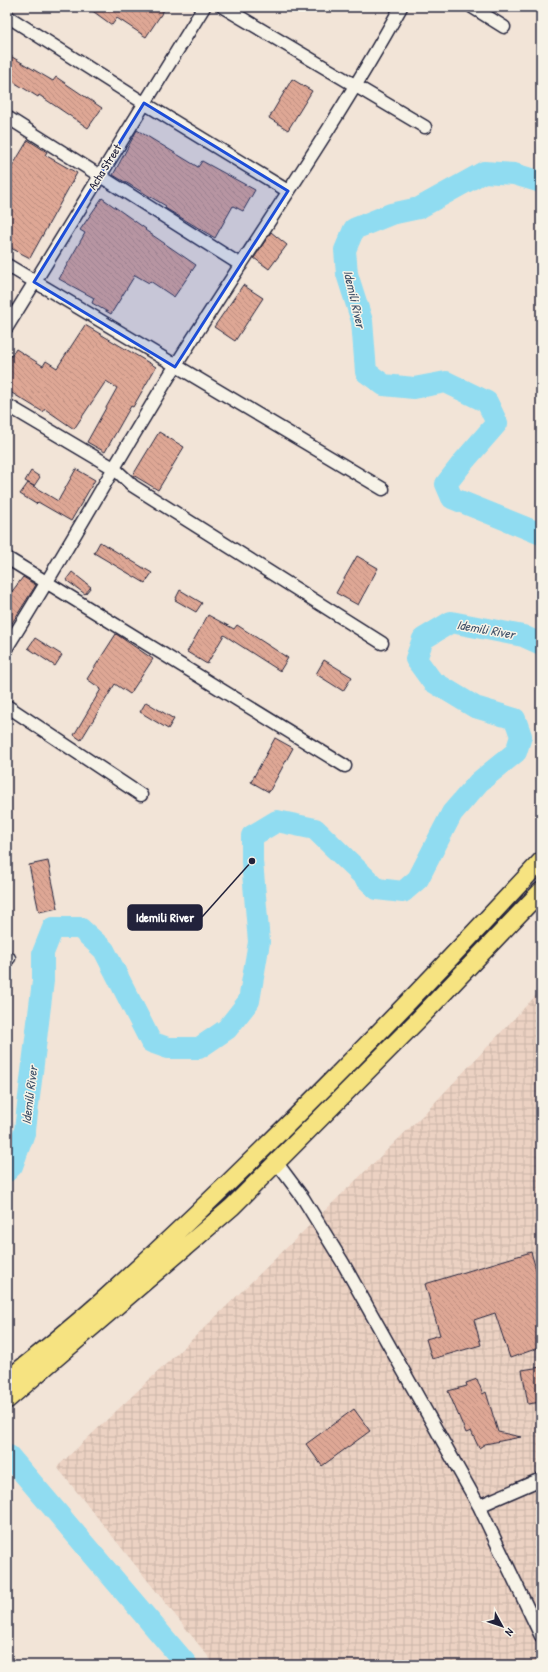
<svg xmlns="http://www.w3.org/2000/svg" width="548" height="1672" font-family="'Patrick Hand',sans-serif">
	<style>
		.industrial { fill: url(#industrial-grid) }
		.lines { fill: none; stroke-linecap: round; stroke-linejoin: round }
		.river { stroke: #90dcf1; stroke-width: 22 }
		.building { fill: url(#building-back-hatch); stroke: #22223b }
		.minor-casing { stroke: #22223b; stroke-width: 15 }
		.highway-casing { stroke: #22223b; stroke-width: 20 }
		.minor { stroke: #f7f3e8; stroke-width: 12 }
		.highway { stroke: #f6e381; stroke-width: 17 }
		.marked { fill: #1d4ed8; fill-opacity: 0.2; stroke: #1d4ed8; stroke-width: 3; stroke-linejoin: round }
		.labels { text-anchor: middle; stroke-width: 3; stroke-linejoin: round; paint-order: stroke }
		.street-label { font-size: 12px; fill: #22223b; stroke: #f7f3e8 }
		.water-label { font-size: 13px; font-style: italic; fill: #3e5068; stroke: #f7f3e8 }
		.leader { fill: none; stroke: #22223b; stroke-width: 1.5 }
		.callout-dot { fill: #22223b; stroke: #f7f3e8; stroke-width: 1.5 }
		.callout { fill: #22223b; stroke: #22223b; stroke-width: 1.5 }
		.callout-label { font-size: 13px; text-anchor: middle; font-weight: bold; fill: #fff }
	</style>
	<defs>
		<pattern id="industrial-grid" width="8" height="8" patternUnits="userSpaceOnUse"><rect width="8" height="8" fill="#ecd2c3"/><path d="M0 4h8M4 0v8" fill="none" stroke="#cab4a8"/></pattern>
		<pattern id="building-back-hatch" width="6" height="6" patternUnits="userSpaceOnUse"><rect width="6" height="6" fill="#dea795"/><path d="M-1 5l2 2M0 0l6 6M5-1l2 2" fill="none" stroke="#be8f81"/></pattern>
	</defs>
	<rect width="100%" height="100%" fill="#f2e4d7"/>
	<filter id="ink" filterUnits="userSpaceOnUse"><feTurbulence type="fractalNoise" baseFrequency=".025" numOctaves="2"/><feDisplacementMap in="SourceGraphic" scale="8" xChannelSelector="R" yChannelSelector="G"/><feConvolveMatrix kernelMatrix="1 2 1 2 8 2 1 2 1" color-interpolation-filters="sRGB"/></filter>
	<g filter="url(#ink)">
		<path class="industrial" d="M541,990V1665H215L57,1467L203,1329L424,1114Z"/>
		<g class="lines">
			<path class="river" d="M541,182L514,174L484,172L419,208L391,214L354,229L345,250L347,274L362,321L366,372L384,385L414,388L446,382L487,402L497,423L464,461L446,484L452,498L541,534
				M7,1171L12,1166L25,1130L43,981V953L53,928H80L104,950L151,1042L168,1048H199L227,1029L249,1001L259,942L252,861V836L277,821L315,829L377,889L403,892L418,879L452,813L479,782L516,752L521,736L515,719L475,707L432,681L416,659L423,639L451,622L523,636L541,644
				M9,1456L187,1665"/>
		</g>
		<path class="building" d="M87,7H166L146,37L117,18L112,25Z
			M7,54L53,81L56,77L102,108L88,128L39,95L38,97L7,78Z
			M292,79L312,91L288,130L269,118Z
			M137,130L198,167L202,161L255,190L243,211L233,206L215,238L165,208L166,206L113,175Z
			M28,140L47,152L45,155L77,173L30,258L7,246V175Z
			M102,198L146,229L145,230L196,265L174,297L150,281L149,283L135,275L111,314L92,303L94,298L59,279L85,233L80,230Z
			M271,232L287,245L269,269L254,258Z
			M243,285L263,298L235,341L214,327Z
			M85,325L156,367L133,407L131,406L105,452L87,442L117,388L106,381L74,429L45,409L43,412L7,390V362L16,349L43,366L46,361L57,368Z
			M159,432L184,447L158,490L133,475Z
			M76,469L95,480L71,521L38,502L36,504L20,494L28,483L58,501Z
			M31,471L40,477L34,486L25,481Z
			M100,542L152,573L145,583L94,553Z
			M357,556L378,568L358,605L336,593Z
			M72,572L91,587L85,594L66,580Z
			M23,577L36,585L7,631V598Z
			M180,590L202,603L196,612L175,600Z
			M208,615L234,629L237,625L288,658L280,671L224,635L207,664L187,652Z
			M116,634L153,659L130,694L115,684L81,740L74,735L101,689L87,679Z
			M35,638L62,655L55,666L28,648Z
			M324,660L352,677L343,691L316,674Z
			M146,702L174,719L168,729L140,712Z
			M275,738L293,748L269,792L251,782Z
			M48,861L58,908L39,912L29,865Z
			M531,1252L541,1286V1347L510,1358L495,1313L474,1320L481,1345L432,1359L426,1339L440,1335L425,1284Z
			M541,1367V1402L528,1404L522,1370Z
			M477,1379L483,1394L486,1392L498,1432L521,1437L485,1444L479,1448L471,1431L466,1433L448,1391L467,1386L466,1383Z
			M354,1409L370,1431L322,1466L306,1444Z"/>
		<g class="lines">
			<defs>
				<path id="minor" d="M223,7L425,127
					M472,7L504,27
					M7,16L144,103L288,191
					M7,117L241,265
					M7,265L383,489
					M7,327L204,7
					M7,405L115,469L133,486L382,643
					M7,558L345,766
					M7,647C65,555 118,458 176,365C251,246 333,130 401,7
					M7,706L141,795
					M7,957L9,958
					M277,1163L303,1198L343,1263L479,1506L541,1636
					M479,1506L541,1479"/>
				<path id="highway" d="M7,1380C39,1354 71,1329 102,1301C256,1162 400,1013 541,861
					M7,1400L232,1207L418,1020L541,891"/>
			</defs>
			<use href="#minor" class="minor-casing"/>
			<use href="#highway" class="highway-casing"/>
			<use href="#minor" class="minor"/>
			<use href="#highway" class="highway"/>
		</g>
	</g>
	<path class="marked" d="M144,103L288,191L175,367L34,282Z"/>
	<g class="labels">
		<g class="street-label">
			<text transform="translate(105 167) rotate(-58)" y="4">Acha Street</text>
		</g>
		<g class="water-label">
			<text transform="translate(355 299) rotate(77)" y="5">Idemili River</text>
			<text transform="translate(486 629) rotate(10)" y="5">Idemili River</text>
			<text transform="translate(29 1095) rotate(-83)" y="5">Idemili River</text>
		</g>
	</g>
	<path class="leader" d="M252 861L202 917"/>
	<circle class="callout-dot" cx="252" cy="861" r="4"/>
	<rect class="callout" x="128" y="905" width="74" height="25" rx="4"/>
	<g class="callout-label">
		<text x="165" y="922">Idemili River</text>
	</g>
	<rect width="548" height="1672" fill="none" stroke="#f7f3e8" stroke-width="24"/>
	<rect x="12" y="12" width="524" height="1648" fill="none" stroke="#22223b" stroke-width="1.5" filter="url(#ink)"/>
	<g transform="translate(502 1626) rotate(130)" stroke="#f7f3e8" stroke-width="3" paint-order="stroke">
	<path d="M0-3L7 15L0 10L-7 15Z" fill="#22223b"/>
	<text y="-6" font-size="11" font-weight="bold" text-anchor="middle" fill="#22223b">N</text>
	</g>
</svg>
